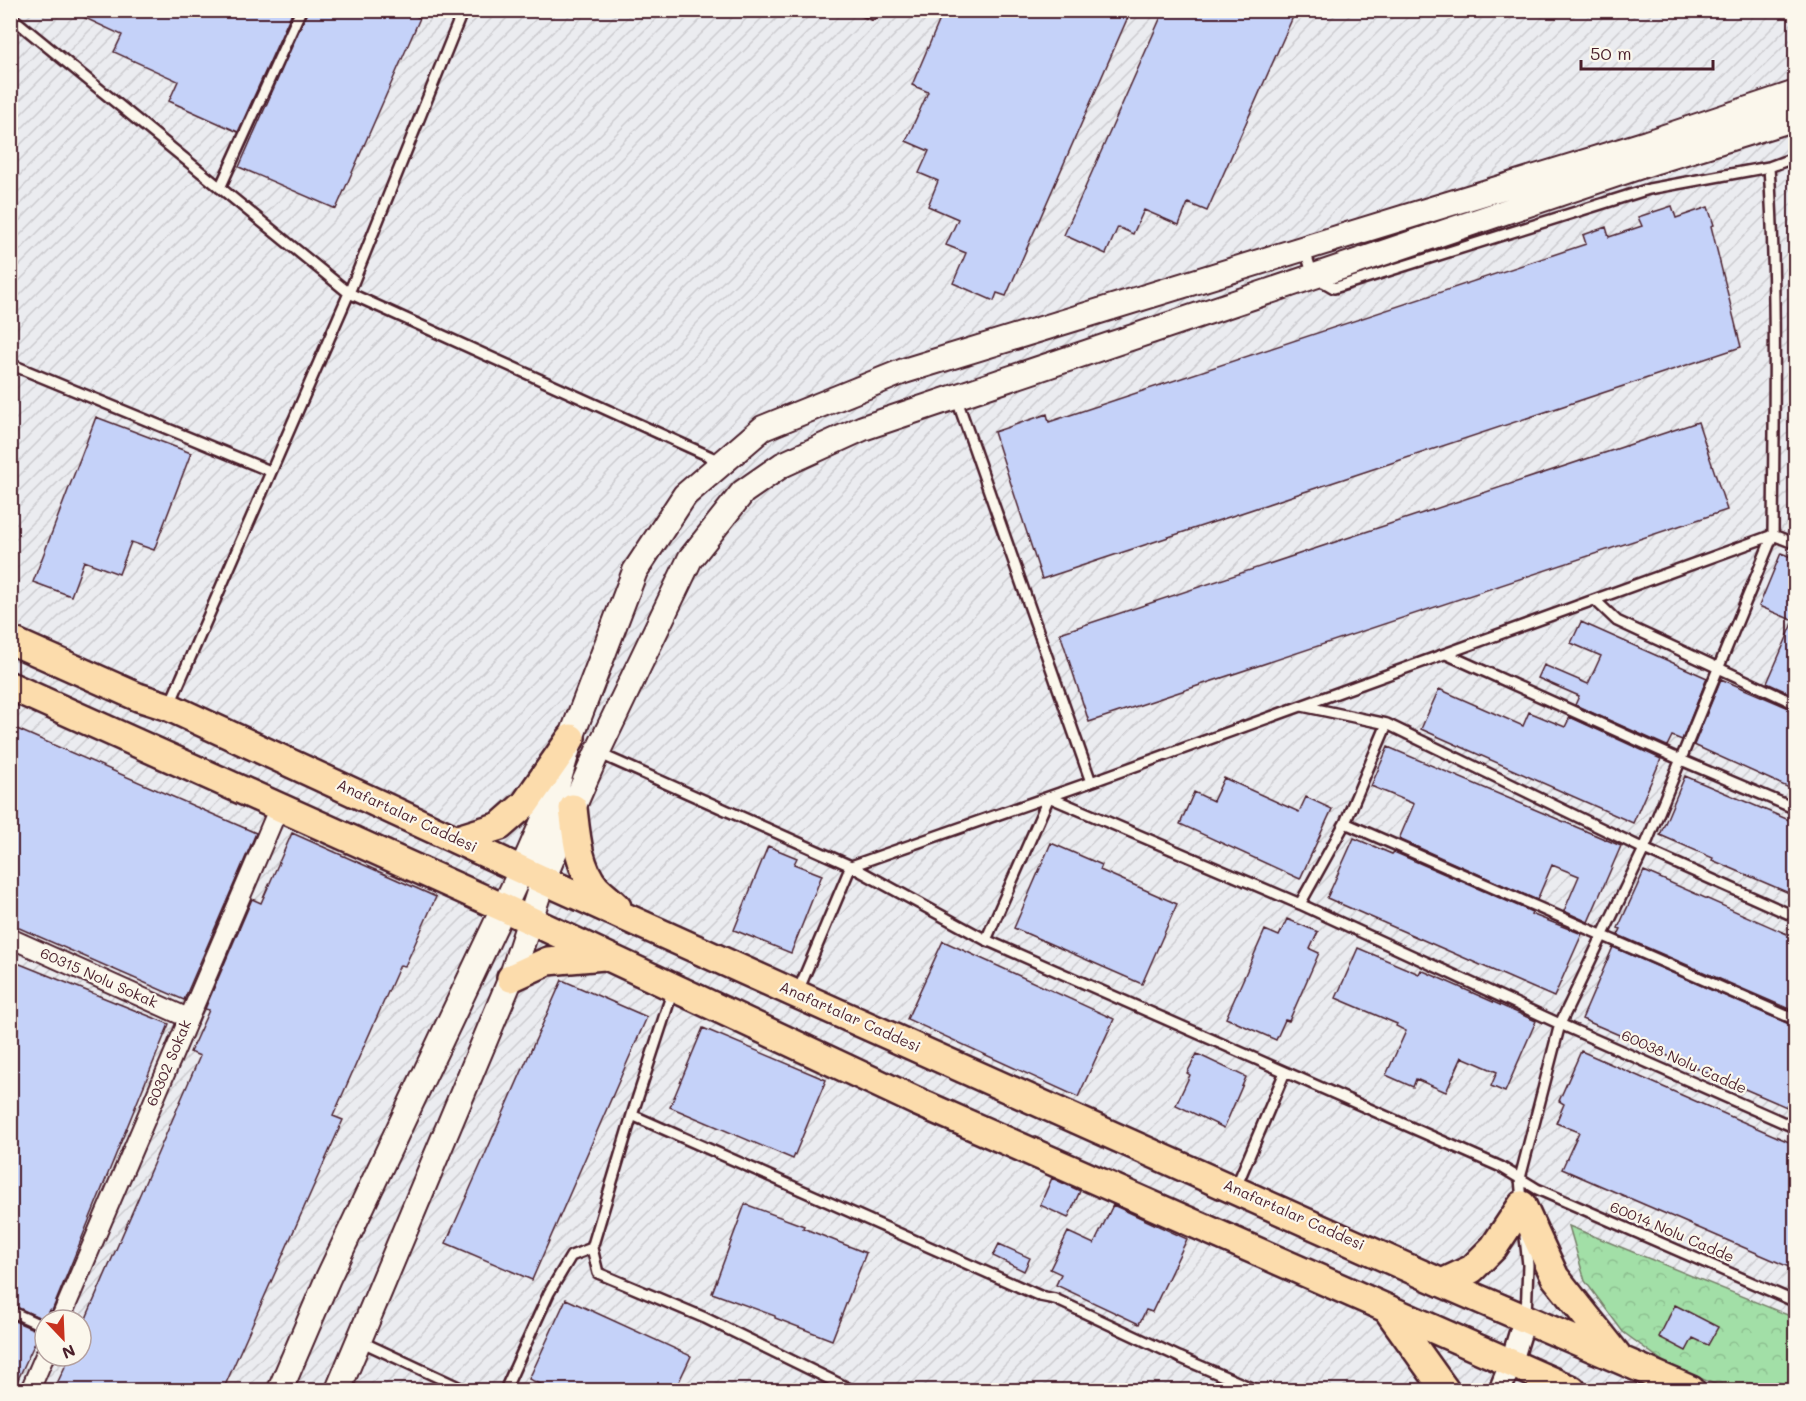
<svg xmlns="http://www.w3.org/2000/svg" width="1806" height="1401" font-family="Mali,sans-serif">
	<style>
		.industrial { fill: url(#industrial-furrows); fill-rule: evenodd }
		.forest { fill: url(#forest-crowns); stroke: #767f69; stroke-width: 1.5 }
		.building { fill: #c5d2f9; stroke: #4a1f2b; stroke-width: 1.5 }
		.lines { fill: none; stroke-linecap: round; stroke-linejoin: round }
		.service-casing { stroke: #4a1f2b; stroke-width: 14 }
		.minor-casing { stroke: #4a1f2b; stroke-width: 22 }
		.tertiary-casing { stroke: #4a1f2b; stroke-width: 26 }
		.secondary-casing { stroke: #4a1f2b; stroke-width: 28 }
		.primary-casing { stroke: #4a1f2b; stroke-width: 32 }
		.service { stroke: #fbf7ec; stroke-width: 9 }
		.minor { stroke: #fbf7ec; stroke-width: 18 }
		.tertiary { stroke: #fbf7ec; stroke-width: 21 }
		.secondary { stroke: #fbf7ec; stroke-width: 24 }
		.primary { stroke: #fcdcac; stroke-width: 27 }
		.labels { text-anchor: middle; stroke-width: 4.5; stroke-linejoin: round; paint-order: stroke }
		.street-label { font-size: 15px; fill: #4a1f2b; stroke: #fbf7ec }
	</style>
	<defs>
		<pattern id="industrial-furrows" width="10" height="10" patternUnits="userSpaceOnUse" patternTransform="scale(1.5)"><rect width="10" height="10" fill="#ebecf0"/><path d="M-1 1l2-2M0 10L10 0M9 11l2-2" fill="none" stroke="#cbcace"/></pattern>
		<pattern id="forest-crowns" width="20" height="18" patternUnits="userSpaceOnUse" patternTransform="scale(1.5)"><rect width="20" height="18" fill="#a2dfa7"/><path d="M2 6a3 3 0 1 1 6 0M12 15a3 3 0 1 1 6 0" fill="none" stroke="#8dbf90"/></pattern>
	</defs>
	<rect width="100%" height="100%" fill="#fbf7ec"/>
	<filter id="ink" filterUnits="userSpaceOnUse"><feTurbulence type="fractalNoise" baseFrequency=".0167" numOctaves="2"/><feDisplacementMap in="SourceGraphic" scale="12" xChannelSelector="R" yChannelSelector="G"/><feConvolveMatrix kernelMatrix="1 2 1 2 8 2 1 2 1" color-interpolation-filters="sRGB"/></filter>
	<g filter="url(#ink)">
		<path class="industrial" d="M1768,10L1795,23V1390H11L10,11ZM45,1320H81V1356H45Z"/>
		<path class="forest" d="M1569,1226L1795,1318V1390H1729L1668,1365L1623,1332L1585,1281Z"/>
		<path class="building" d="M68,10H293L238,132L169,101L178,81L114,52L122,35Z
			M308,10H402L420,18L336,209L239,167Z
			M944,10H1131L1006,296L997,293L994,301L953,283L966,253L946,245L958,219L928,206L938,181L919,173L929,151L906,141L928,92L912,85Z
			M1164,10H1296L1207,211L1188,203L1179,225L1144,210L1133,234L1118,227L1106,254L1064,235Z
			M1672,206L1676,218L1708,207L1714,225L1711,226L1741,347L1042,579L994,432L1047,414L1049,422L1586,244L1583,235L1606,227L1609,237L1642,226L1638,217Z
			M96,417L191,453L154,550L131,542L119,574L84,561L71,596L33,582Z
			M1698,422L1727,510L1089,722L1060,633Z
			M1781,553L1796,559V696L1767,683L1794,621L1759,606Z
			M1581,622L1707,678L1682,740L1672,736L1667,746L1575,705L1579,696L1538,678L1544,665L1588,684L1601,656L1571,643Z
			M1721,679L1796,711V791L1694,745Z
			M1439,689L1523,726L1529,712L1565,727L1570,717L1661,759L1633,823L1421,729Z
			M10,726L256,833L184,1000L10,924Z
			M1388,747L1621,846L1588,922L1564,911L1579,876L1552,865L1537,900L1399,839L1414,804L1371,786Z
			M1685,776L1796,823V896L1712,860L1713,858L1660,835Z
			M1224,778L1299,812L1306,797L1332,809L1300,879L1180,824L1194,792L1213,801Z
			M292,833L436,897L405,966L400,965L333,1116L343,1120L223,1390H54L70,1356H81V1330L200,1056L190,1052L209,1010L205,1009L252,899L261,903Z
			M1354,838L1392,854L1394,852L1532,912L1531,914L1582,934L1554,997L1327,898Z
			M1051,843L1102,865L1100,870L1177,904L1142,984L1014,928Z
			M768,846L797,858L794,864L822,875L791,953L734,930Z
			M1644,871L1796,938V1012L1618,935L1621,929L1618,928Z
			M1287,919L1318,932L1310,949L1319,953L1289,1021L1285,1020L1276,1040L1226,1018L1265,930L1279,936Z
			M943,941L1114,1019L1078,1097L907,1019Z
			M1613,947L1796,1027V1111L1582,1019Z
			M1358,948L1419,974L1421,970L1536,1021L1505,1092L1491,1086L1497,1072L1462,1057L1446,1092L1416,1079L1413,1087L1386,1075L1406,1031L1396,1026L1397,1024L1336,998Z
			M10,960L169,1024L66,1277L52,1311L50,1310L45,1320L10,1304Z
			M562,980L647,1017L532,1280L446,1243Z
			M703,1028L826,1080L793,1159L670,1107Z
			M1581,1051L1796,1145V1270L1562,1169L1579,1132L1556,1123L1564,1104L1559,1101Z
			M1197,1054L1246,1077L1224,1128L1176,1105L1190,1075L1187,1073Z
			M1052,1178L1080,1191L1068,1218L1040,1205Z
			M745,1204L804,1226L803,1228L866,1253L832,1340L775,1318V1316L712,1293Z
			M1113,1205L1187,1239L1152,1312L1146,1310L1139,1324L1056,1285L1061,1274L1050,1269L1068,1232L1094,1244Z
			M999,1244L1030,1258L1024,1271L993,1256Z
			M566,1299L691,1356L675,1390H554L529,1379Z
			M1675,1305L1718,1327L1708,1345L1693,1338L1686,1351L1659,1337Z
			M10,1319L40,1332L13,1390H10Z"/>
		<g class="lines">
			<defs>
				<path id="service" d="M450,10L461,16
					M863,10L872,14L873,10
					M10,16L349,293L720,461
					M1769,167L1796,157
					M220,188L301,10
					M10,364L270,471
					M956,397L1091,782
					M1595,600L1617,621L1796,704
					M1446,654L1681,760L1796,809
					M170,704L349,293L463,10
					M1302,706L1387,724
					M598,753L851,866L1091,782L1773,535C1774,412 1777,289 1769,167L1649,189L1334,288L1313,276L1305,250
					M1345,823L1300,904L1560,1024L1796,1128
					M1796,917L1644,849L1387,724L1345,823L1796,1020
					M986,940L1501,1167L1537,1189L1796,1302
					M673,990L632,1115L592,1248L598,1273L705,1318L852,1390
					M798,991L851,866L986,940L1049,797L1300,904
					M632,1115L1040,1296L1055,1299L1179,1357L1256,1390
					M1236,1187L1285,1072
					M1522,1202L1520,1178L1560,1024L1644,849L1773,535L1796,544
					M1525,1237L1528,1265L1526,1316
					M10,1311L45,1327
					M360,1341L465,1390
					M505,1390L549,1293L571,1256L592,1248"/>
				<path id="minor" d="M10,938L188,1018
					M60,1320L279,807
					M30,1390L45,1355"/>
				<path id="tertiary" d="M1500,1390L1511,1363L1525,1318"/>
				<path id="secondary" d="M280,1390L328,1278L522,869L554,796L571,738L635,571L685,495L763,428L904,371L1647,143L1796,93
					M338,1390L511,978L543,880L573,808L597,753L690,559L743,492L782,465L863,428L1656,161L1796,118"/>
				<path id="primary" d="M10,640L138,697L169,707L543,880L796,994L1442,1283L1691,1390
					M10,686L504,908L918,1102L1572,1390
					M573,808C576,834 578,867 596,888C603,895 611,901 617,907
					M458,839L500,826L525,804L571,738
					M511,978L548,961L604,956
					M1522,1205L1555,1277L1617,1355
					M1442,1283L1472,1269L1494,1247L1522,1205
					M1387,1309L1445,1390"/>
			</defs>
			<use href="#service" class="service-casing"/>
			<use href="#minor" class="minor-casing"/>
			<use href="#tertiary" class="tertiary-casing"/>
			<use href="#secondary" class="secondary-casing"/>
			<use href="#primary" class="primary-casing"/>
			<use href="#service" class="service"/>
			<use href="#minor" class="minor"/>
			<use href="#tertiary" class="tertiary"/>
			<use href="#secondary" class="secondary"/>
			<use href="#primary" class="primary"/>
		</g>
	</g>
	<g class="labels">
		<g class="street-label">
			<text transform="translate(407 816) rotate(25)" y="5">Anafartalar Caddesi</text>
			<text transform="translate(99 978) rotate(24)" y="5">60315 Nolu Sokak</text>
			<text transform="translate(850 1017) rotate(24)" y="5">Anafartalar Caddesi</text>
			<text transform="translate(1684 1062) rotate(24)" y="5">60038 Nolu Cadde</text>
			<text transform="translate(169 1063) rotate(-67)" y="5">60302 Sokak</text>
			<text transform="translate(1294 1215) rotate(24)" y="5">Anafartalar Caddesi</text>
			<text transform="translate(1672 1232) rotate(23)" y="5">60014 Nolu Cadde</text>
		</g>
	</g>
	<rect width="1806" height="1401" fill="none" stroke="#fbf7ec" stroke-width="36"/>
	<rect x="18" y="18" width="1770" height="1365" fill="none" stroke="#4a1f2b" stroke-width="2" filter="url(#ink)"/>
	<g transform="translate(63 1338) rotate(157)"><circle r="28" fill="#fbf7ec" stroke="#b4a19f" stroke-width="1.5"/>
	<path d="M0-4.5L10 22L0 15L-10 22Z" fill="#c8321e"/>
	<text y="-9" font-size="16" font-weight="bold" text-anchor="middle" fill="#4a1f2b">N</text>
	</g>
	<path d="M1581 60v9h132v-9" fill="none" stroke="#4a1f2b" stroke-width="3"/>
	<text x="1590" y="60" font-size="18" fill="#4a1f2b" stroke="#fbf7ec" stroke-width="4.5" paint-order="stroke">50 m</text>
</svg>
